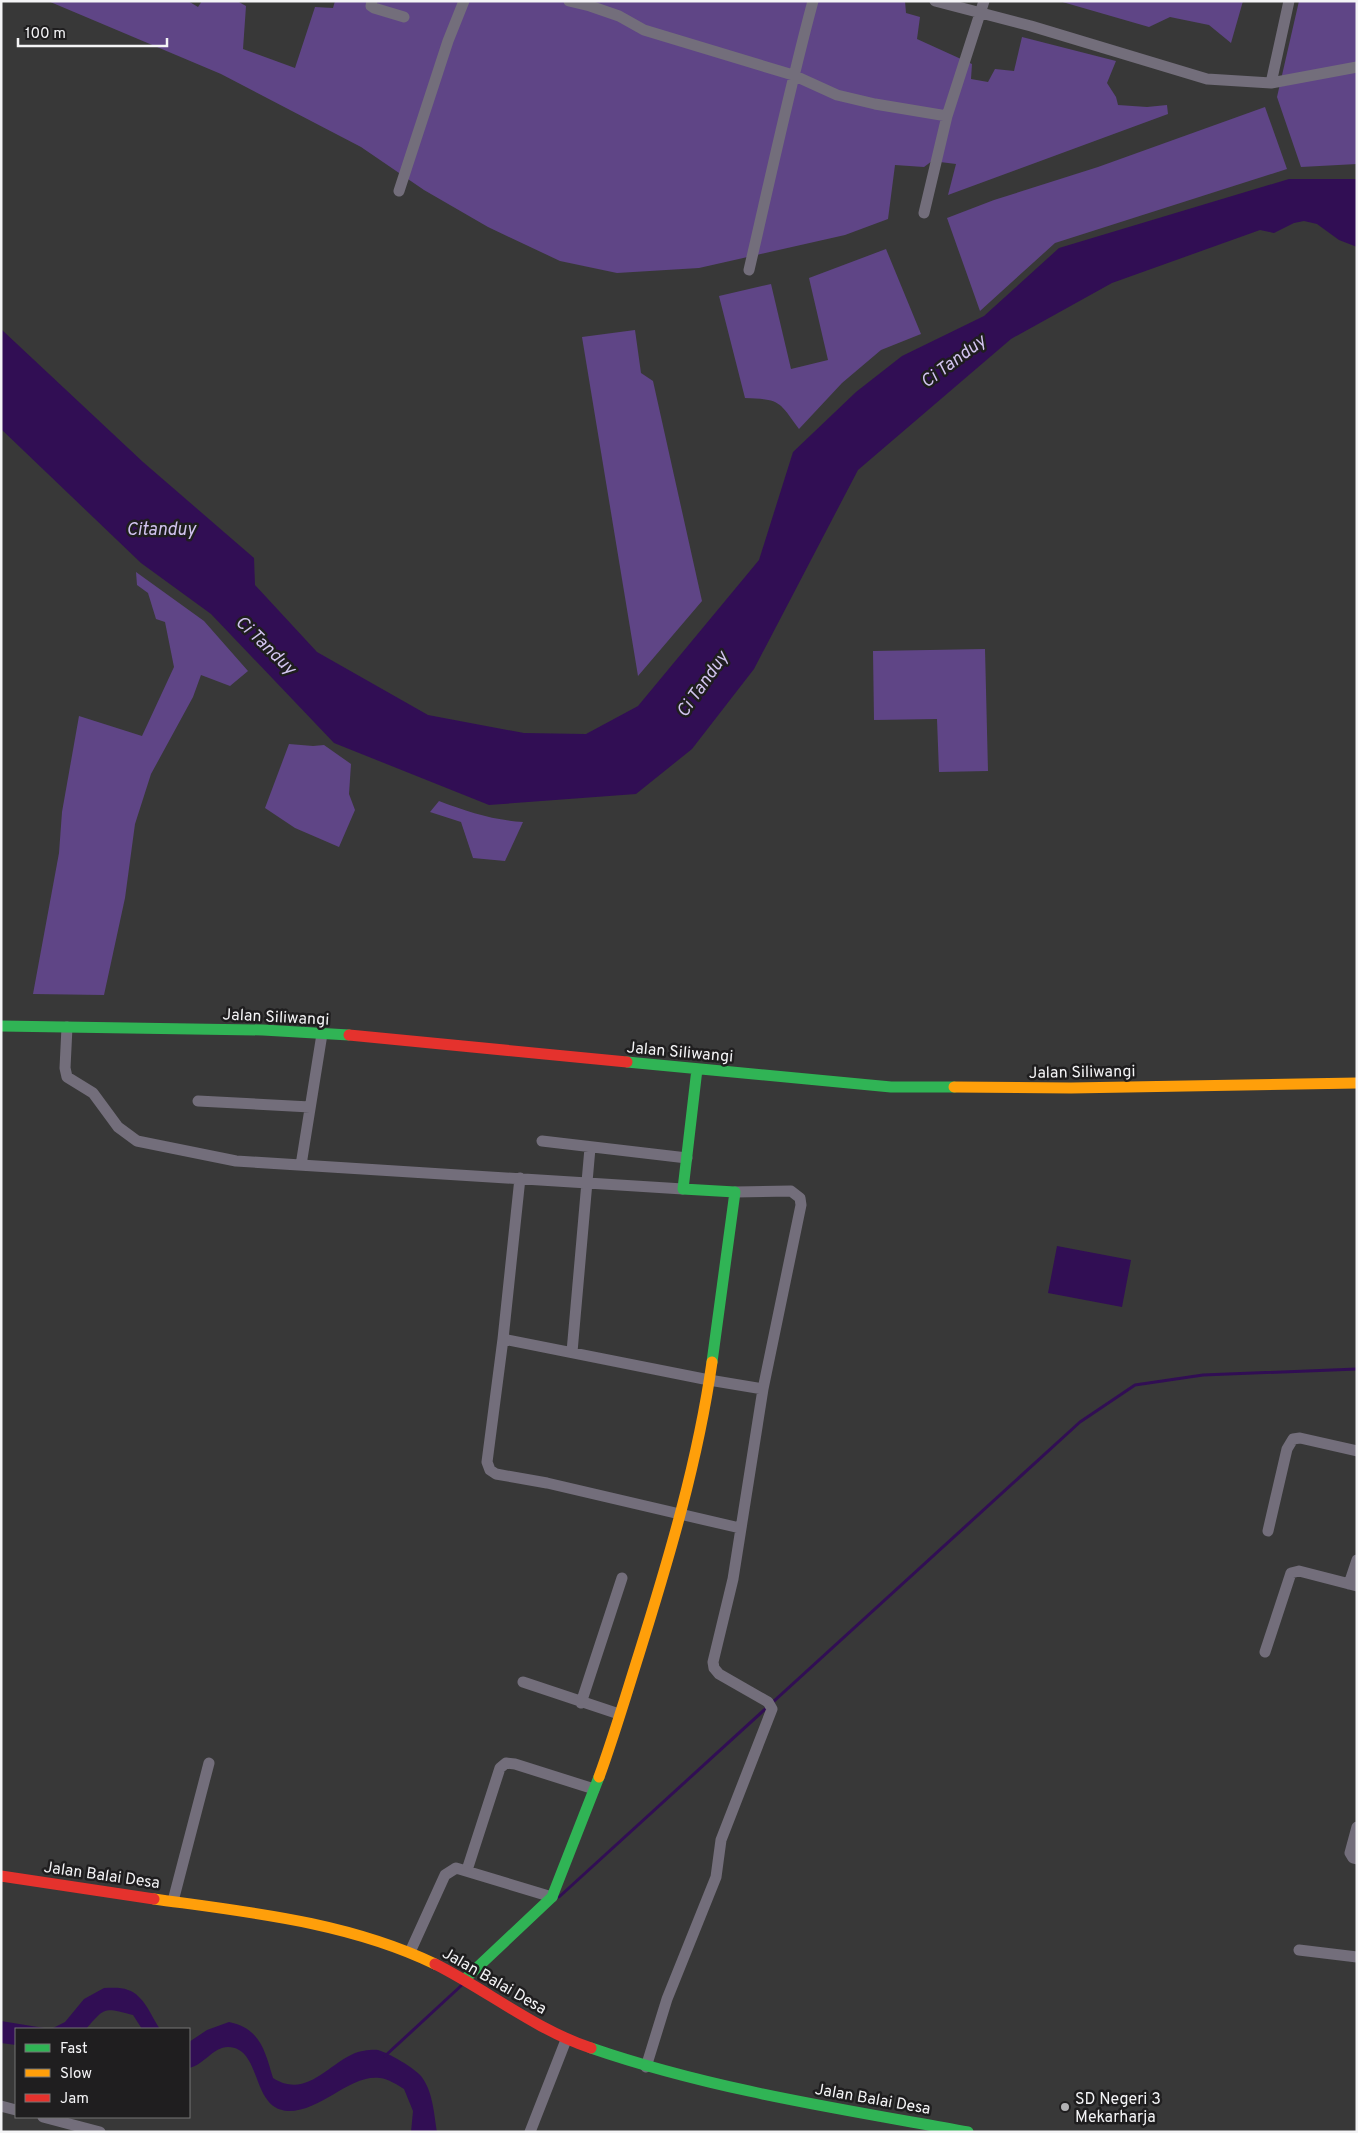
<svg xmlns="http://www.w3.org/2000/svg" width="1358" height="2133" font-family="Overpass,sans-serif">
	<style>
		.green { fill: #5f4586 }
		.water { fill: #310e54 }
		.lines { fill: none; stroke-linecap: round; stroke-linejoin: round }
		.stream { stroke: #310e54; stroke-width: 3 }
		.street { stroke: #736e7b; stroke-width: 11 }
		.fast { stroke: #30b455; stroke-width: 11 }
		.slow { stroke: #ff9f0a; stroke-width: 11 }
		.jam { stroke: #e5322d; stroke-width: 11 }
		.poi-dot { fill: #b2b2b4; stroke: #1f1e1f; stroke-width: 2 }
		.labels { text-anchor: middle; stroke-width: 5; stroke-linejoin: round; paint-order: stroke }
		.street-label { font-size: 16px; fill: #f4f4f6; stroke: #1f1e1f }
		.poi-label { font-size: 16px; fill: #f4f4f6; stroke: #1f1e1f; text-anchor: start }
		.water-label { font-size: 18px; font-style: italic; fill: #d2c4ef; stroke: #1f1e1f }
	</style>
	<rect width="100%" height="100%" fill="#383838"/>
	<path class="green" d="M48,1H188L198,7L202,1H237L246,6L243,49L295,68L315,7L333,8L335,1H905L906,13L920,17L917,39L972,64L971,79L988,82L995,69L1014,71L1022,37L1116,61L1107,83L1116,97L1118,105L1147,107L1167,105L1168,114L948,195L956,164L932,161L924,167L895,165L888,219L845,235L699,268L617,273L560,261L488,227L424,190L361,147L221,74Z
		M1059,1H1243L1231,43L1209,25L1170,17L1149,27Z
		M1299,1H1357V164L1301,167L1277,97Z
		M1265,107L1287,169L1055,243L980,311L947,218L994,200L1098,167Z
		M886,249L921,334L881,350L842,383L799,429C779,401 780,399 745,398L719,296L771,284L791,369L828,360L809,278Z
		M635,330L641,373L653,381L702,601L638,676L582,337Z
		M136,572L204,621L248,671L230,686L201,675L193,697L151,774L135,824L125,898L104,995L33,994L59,853L62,812L79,716L142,736L174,667L165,622L156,619L148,593L137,585Z
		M985,649L988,771L939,772L937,719L874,720L873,651Z
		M289,744L313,746L324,745L351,764L349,794L355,810L339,847L295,828L265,808Z
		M439,801C468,812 493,820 523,822L505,861L473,858L461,822L430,812Z"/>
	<path class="water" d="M1289,179H1357V247L1339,240L1317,224L1304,221L1294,223L1274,233L1260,230L1112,283L1011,339L858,470L754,669L692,749L636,794L489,805L334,743L211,614L141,563L1,429V329L143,462L254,558L255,585L317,652L428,715L524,733L586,734L638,706L759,560L793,452L856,392L902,356L984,316L1059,248Z
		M1057,1246L1131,1260L1122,1307L1048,1293Z
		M104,1988C111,1988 121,1987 128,1990C144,1995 151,2016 160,2029H142L133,2015C104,2008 106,2006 86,2029H51L65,2022L84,1999Z
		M1,2021L44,2028L49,2029H16V2045L1,2043Z
		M229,2022C260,2028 265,2051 273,2078C306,2099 327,2065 355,2053C360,2051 373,2049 378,2050C389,2053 414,2068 421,2076C433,2091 434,2114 437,2132H411L413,2111L404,2089C398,2085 388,2079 380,2078C350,2074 322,2111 289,2111C250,2110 263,2048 228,2047C213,2047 204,2065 189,2068V2042L207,2030Z"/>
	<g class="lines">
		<path class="stream" d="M559,1897L1080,1422L1135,1385L1203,1375L1357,1369
			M385,2056L463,1984"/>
		<path class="street" d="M372,1L371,6L374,8L404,17
			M569,1L590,6L619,16L644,30L793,75L837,95L875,104L947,116
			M935,1L1031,26L1207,79L1271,83L1357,67
			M1271,83L1289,1
			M399,191L448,41L464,1
			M924,213L947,116L984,1
			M749,270C770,180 789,90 813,1
			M67,1027L65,1068L67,1077L93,1093L118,1127L137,1141L236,1161L683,1189
			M198,1101L310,1107
			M542,1141L687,1158
			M301,1165L322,1034
			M520,1178L503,1339L709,1380L763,1389
			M503,1339L487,1462L490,1470L496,1474L547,1483L740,1528
			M572,1352L590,1148
			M1268,1531L1287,1449L1293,1439L1300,1438L1357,1451
			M1349,1584L1357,1560
			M1265,1652L1291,1573L1299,1571L1357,1586
			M523,1682L619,1714
			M581,1703L622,1578
			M1357,1827L1350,1853L1353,1858L1357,1859
			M467,1870L500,1768L506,1763L515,1764L594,1789
			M173,1901L209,1763
			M1299,1950L1357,1957
			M410,1952L445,1875L456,1868L552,1897
			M646,2067L667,1999L716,1877L721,1840L772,1709L768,1702L719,1674L714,1668L713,1662L733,1579L763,1389L801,1205L800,1198L791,1191L735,1192
			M1,2106L16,2110
			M43,2117L100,2132
			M530,2132L566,2040"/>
		<path class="fast" d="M1,1026L263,1030L349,1035
			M627,1062L891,1087H954
			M697,1069L683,1189L735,1192L712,1362
			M465,1979L552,1897L599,1777
			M591,2048C713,2090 841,2109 968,2132"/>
		<path class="slow" d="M954,1087L1071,1088L1357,1083
			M599,1777C614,1736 626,1695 639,1654C669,1558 698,1461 712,1362
			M154,1899C248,1912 348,1922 435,1964"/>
		<path class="jam" d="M349,1035L627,1062
			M1,1876L154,1899
			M435,1964C487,1990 536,2030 591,2048"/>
	</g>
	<circle class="poi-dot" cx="1065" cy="2107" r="5"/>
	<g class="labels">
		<g class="street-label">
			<text transform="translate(276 1016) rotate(3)" y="6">Jalan Siliwangi</text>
			<text transform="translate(680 1051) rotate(5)" y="6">Jalan Siliwangi</text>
			<text transform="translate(1082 1071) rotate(-1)" y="6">Jalan Siliwangi</text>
			<text transform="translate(102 1874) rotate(8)" y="6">Jalan Balai Desa</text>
			<text transform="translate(495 1980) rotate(30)" y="6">Jalan Balai Desa</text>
			<text transform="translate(873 2098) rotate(10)" y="6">Jalan Balai Desa</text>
		</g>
		<g class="poi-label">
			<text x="1075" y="2104">SD Negeri 3<tspan x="1075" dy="18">Mekarharja</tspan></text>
		</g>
		<g class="water-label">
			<text transform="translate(953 361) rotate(-37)" y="6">Ci Tanduy</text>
			<text x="161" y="535">Citanduy</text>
			<text transform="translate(266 645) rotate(44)" y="6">Ci Tanduy</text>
			<text transform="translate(702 684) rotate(-55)" y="6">Ci Tanduy</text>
		</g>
	</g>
	<rect width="1358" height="2133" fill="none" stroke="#f4f4f6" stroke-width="5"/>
	<rect x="15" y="2028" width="175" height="90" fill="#1f1e1f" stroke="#747475"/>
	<rect x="25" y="2044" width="25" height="8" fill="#30b455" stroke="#747475"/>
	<text x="60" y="2053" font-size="15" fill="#f4f4f6">Fast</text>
	<rect x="25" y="2069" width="25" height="8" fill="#ff9f0a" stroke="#747475"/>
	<text x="60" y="2078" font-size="15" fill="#f4f4f6">Slow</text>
	<rect x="25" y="2094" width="25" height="8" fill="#e5322d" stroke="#747475"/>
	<text x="60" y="2103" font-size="15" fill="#f4f4f6">Jam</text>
	<path d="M18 38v8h149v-8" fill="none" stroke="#f4f4f6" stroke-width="2.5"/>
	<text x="25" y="38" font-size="15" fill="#f4f4f6" stroke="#1f1e1f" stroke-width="4" paint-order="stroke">100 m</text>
</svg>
